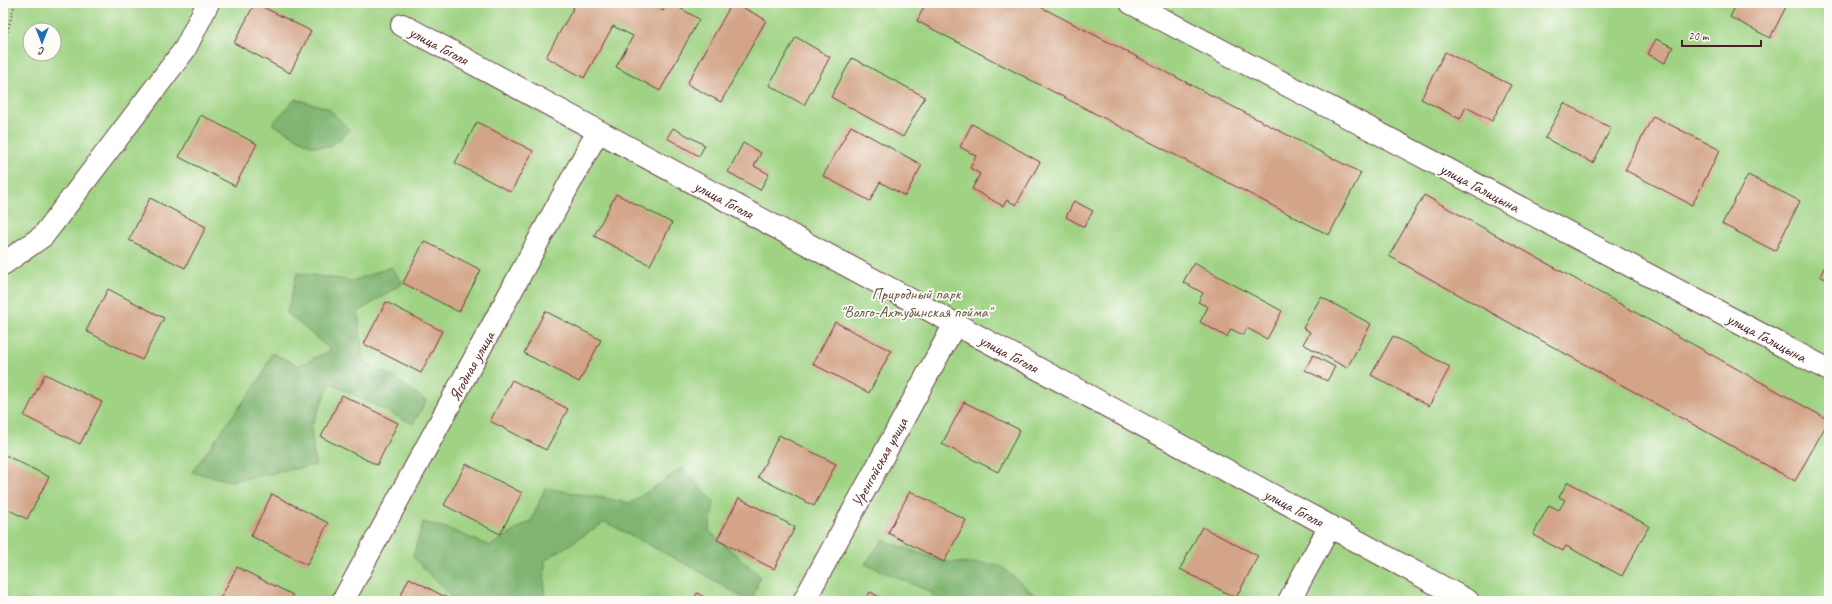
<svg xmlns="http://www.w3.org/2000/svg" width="1832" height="604" font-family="Caveat,sans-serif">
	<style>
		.green { fill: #9fd383; stroke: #747957; fill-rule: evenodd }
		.forest { fill: #7fb571; stroke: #646a4e }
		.building { fill: #d3a487 }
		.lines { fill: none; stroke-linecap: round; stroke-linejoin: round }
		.minor-casing { stroke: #633c41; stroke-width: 24 }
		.path { stroke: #633c41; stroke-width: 2.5; stroke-dasharray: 1 3; stroke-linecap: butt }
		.minor { stroke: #fff; stroke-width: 22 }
		.labels { text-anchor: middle; stroke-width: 3.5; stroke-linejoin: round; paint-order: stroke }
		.street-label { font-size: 16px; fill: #4a1f2b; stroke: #fdfcf7 }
		.park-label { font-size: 16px; fill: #645545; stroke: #fdfcf7 }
	</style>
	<rect width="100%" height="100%" fill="#fdfcf7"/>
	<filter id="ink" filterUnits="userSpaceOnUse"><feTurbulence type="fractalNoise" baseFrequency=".025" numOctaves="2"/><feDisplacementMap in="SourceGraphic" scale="8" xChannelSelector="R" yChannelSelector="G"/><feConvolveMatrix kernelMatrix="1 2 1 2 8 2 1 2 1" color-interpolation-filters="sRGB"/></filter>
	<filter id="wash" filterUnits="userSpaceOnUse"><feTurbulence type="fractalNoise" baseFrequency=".012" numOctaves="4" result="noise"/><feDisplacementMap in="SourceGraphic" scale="16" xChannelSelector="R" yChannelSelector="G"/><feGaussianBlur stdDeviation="0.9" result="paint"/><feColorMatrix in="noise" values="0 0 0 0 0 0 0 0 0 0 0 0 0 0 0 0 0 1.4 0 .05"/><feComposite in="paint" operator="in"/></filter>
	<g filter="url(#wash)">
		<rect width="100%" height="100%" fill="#f0ddbd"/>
		<path class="green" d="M3,3H1829V601H3ZM30,30H54V54H30Z"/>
		<path class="forest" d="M295,99L328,108L350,130L330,147L312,146L272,124Z
			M391,267L403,283L358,312L363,361L396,379L426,401L413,424L330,383L311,427L315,465L231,481L192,472L262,376L272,353L299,366L331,350L287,313L297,273L352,281Z
			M682,468L714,502L709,531L760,576L752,601H748L701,572L605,522L545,560L544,597L539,601H455L413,557L423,522L446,528L490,546L532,520L545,488L631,503Z
			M883,540L944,562L998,564L1042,601H936L931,592L865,564Z"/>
		<g id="blocks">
			<path class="building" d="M255,3L311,31L290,73L234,43Z
				M576,3H648L663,11L667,3H671L699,19L660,91L616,67L633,36L613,26L584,78L546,57Z
				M732,3H735L766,20L721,102L687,84Z
				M926,3H1033L1361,173L1329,235L917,21Z
				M1737,3H1788L1770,38L1730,17Z
				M796,37L830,57L804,105L769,85Z
				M1656,39L1673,47L1665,63L1648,54Z
				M1445,52L1511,85L1492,121L1466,107L1460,119L1421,99Z
				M852,58L925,97L903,137L831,97Z
				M1564,103L1611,128L1593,163L1545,138Z
				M201,115L257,144L235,186L179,157Z
				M1653,116L1720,150L1692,205L1625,170Z
				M477,122L533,151L511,192L455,163Z
				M972,124L1040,162L1016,205L1007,200L1003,206L972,189L980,174L970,168L976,156L960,147Z
				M851,126L922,165L905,196L880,182L870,201L823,176Z
				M673,128L705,145L699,156L667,138Z
				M743,143L761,153L754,166L769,174L760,190L728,172Z
				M1748,175L1800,201L1775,251L1722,224Z
				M616,194L672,223L650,265L594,236Z
				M1424,195L1829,420L1795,481L1389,256Z
				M150,198L206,227L185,268L129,240Z
				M1074,201L1093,211L1084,227L1066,217Z
				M424,241L481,270L459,312L403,283Z
				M1829,258V281L1820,276Z
				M1194,263L1282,311L1267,339L1247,328L1243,335L1231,329L1227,337L1200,322L1208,307L1198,302L1203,293L1183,282Z
				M108,289L164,318L142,360L86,331Z
				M1321,297L1371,324L1347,368L1303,344L1310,332L1303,328Z
				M386,302L442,331L421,373L364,344Z
				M545,311L601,340L579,382L524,353Z
				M835,322L891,351L869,393L813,364Z
				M1393,336L1450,367L1429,406L1371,375Z
				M1313,355L1335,367L1327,381L1305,370Z
				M45,374L102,402L80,444L24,416Z
				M512,380L568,409L546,450L490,421Z
				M342,395L398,423L377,465L321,437Z
				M964,402L1020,430L998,472L942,444Z
				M779,435L836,464L814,506L758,477Z
				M3,454L49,477L27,519L3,507Z
				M466,464L522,493L500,534L444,505Z
				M1568,482L1649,526L1622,576L1566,546L1563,551L1533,535L1549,505L1559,510L1565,500L1559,497Z
				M910,491L966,520L944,562L888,533Z
				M272,494L328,523L307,565L251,536Z
				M739,498L795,527L774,569L717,540Z
				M1202,527L1258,556L1236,598L1180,569Z
				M237,567L293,595L290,601H219Z
				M409,578L453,601H398Z
				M870,592L887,601H865Z
				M697,593L711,601H693Z"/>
		</g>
	</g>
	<g filter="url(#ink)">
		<use href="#blocks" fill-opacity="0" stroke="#633c41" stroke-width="1"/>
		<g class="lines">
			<defs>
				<path id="minor" d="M1131,3L1829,370
					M402,25L1468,601
					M3,264L43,236L185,49L208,3
					M343,601L598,131
					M804,601L955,324
					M1289,601L1330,526"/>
			</defs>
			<use href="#minor" class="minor-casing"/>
			<path class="path" d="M3,47L15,3"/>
			<use href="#minor" class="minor"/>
		</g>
	</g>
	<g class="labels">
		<g class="street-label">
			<text transform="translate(439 45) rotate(28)" y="6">улица Гоголя</text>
			<text transform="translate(1480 187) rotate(28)" y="6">улица Галицына</text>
			<text transform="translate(724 199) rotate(28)" y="6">улица Гоголя</text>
			<text transform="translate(1767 337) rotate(28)" y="6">улица Галицына</text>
			<text transform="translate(1009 353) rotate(28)" y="6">улица Гоголя</text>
			<text transform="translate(471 366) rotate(-61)" y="6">Ягодная улица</text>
			<text transform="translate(879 462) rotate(-61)" y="6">Уренгойская улица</text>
			<text transform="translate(1294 507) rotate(28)" y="6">улица Гоголя</text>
		</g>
		<g class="park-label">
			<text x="916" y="299">Природный парк<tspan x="916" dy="18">"Волго-Ахтубинская пойма"</tspan></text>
		</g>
	</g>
	<rect width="1832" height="604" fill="none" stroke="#fdfcf7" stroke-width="16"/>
	<g transform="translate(42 42) rotate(180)"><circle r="19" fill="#fdfcf7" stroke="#b5a4a5"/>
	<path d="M0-3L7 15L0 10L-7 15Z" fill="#1f6fb2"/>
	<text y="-6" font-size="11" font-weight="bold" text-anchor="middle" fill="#4a1f2b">С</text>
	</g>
	<path d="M1682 40v6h79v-6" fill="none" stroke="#4a1f2b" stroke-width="2"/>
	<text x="1688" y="40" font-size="12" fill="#4a1f2b" stroke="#fdfcf7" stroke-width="3" paint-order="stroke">20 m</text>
</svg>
